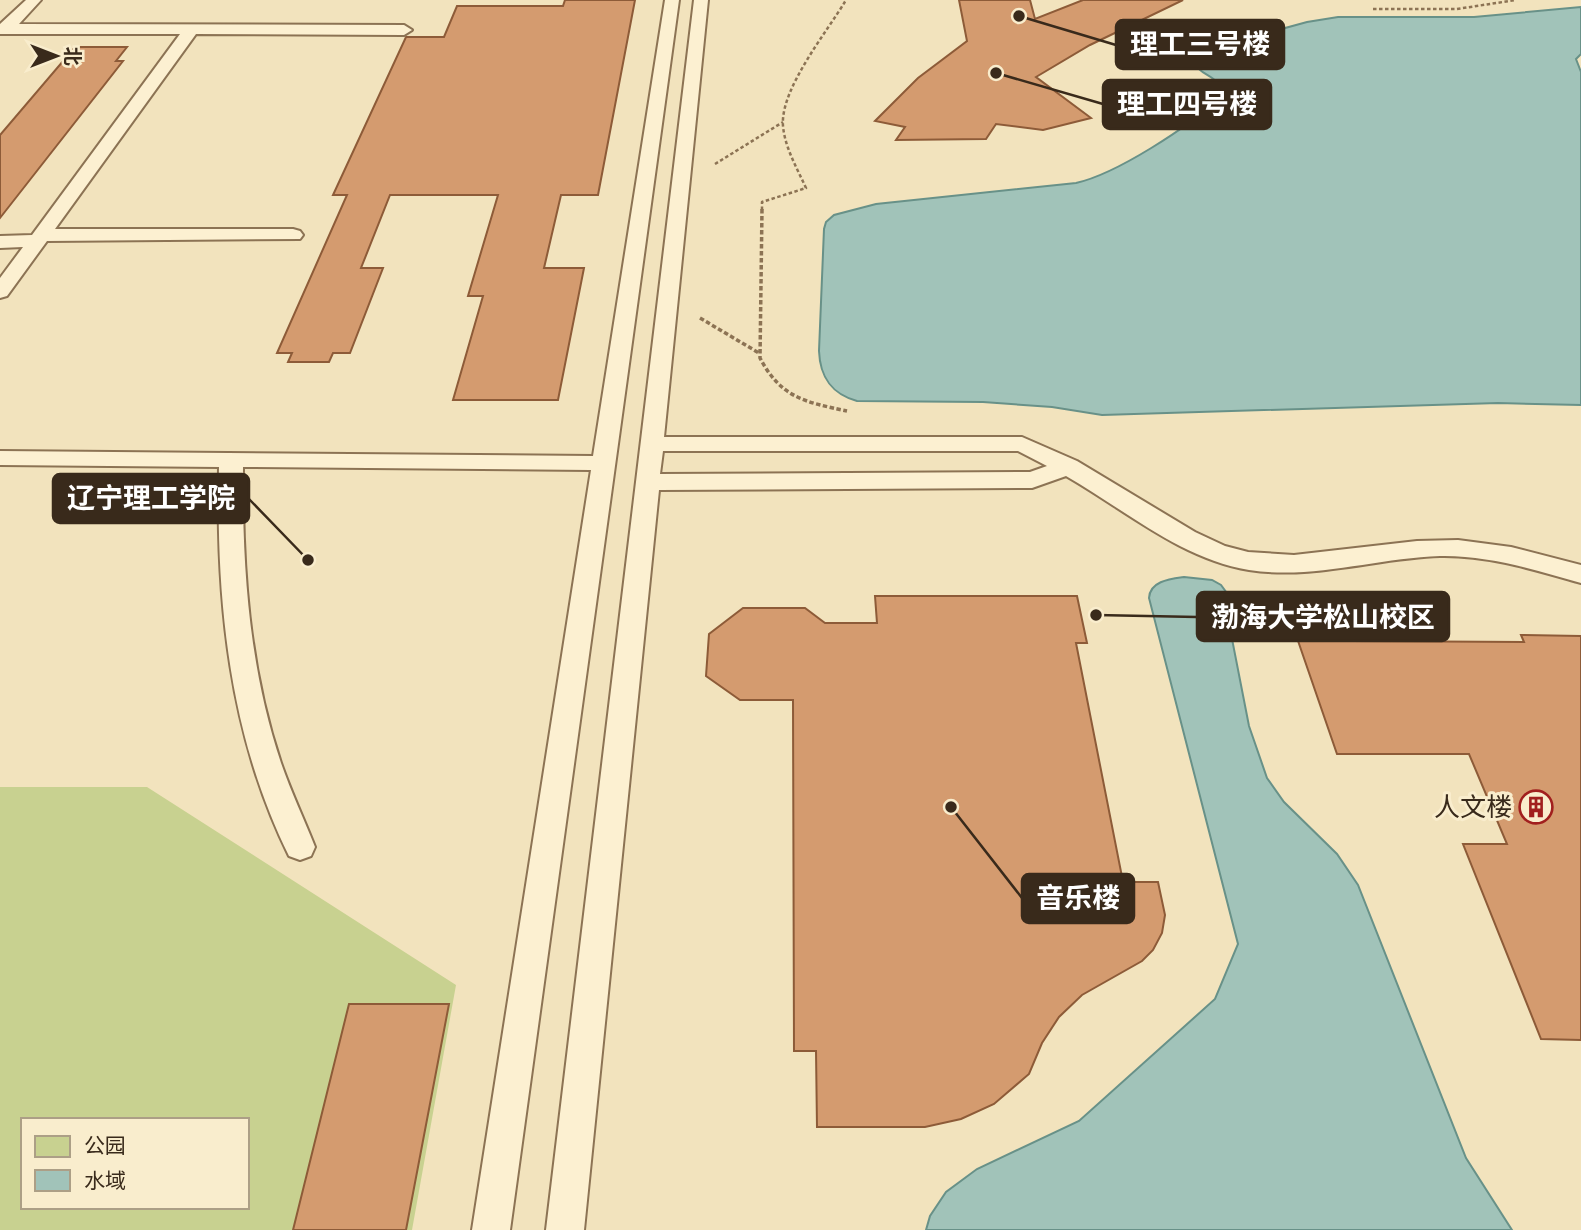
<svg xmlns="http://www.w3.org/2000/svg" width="1581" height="1230" font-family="Spectral,'Noto Sans SC',serif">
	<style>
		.green { fill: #c8d190; fill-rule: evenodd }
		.water { fill: #a1c3b9; stroke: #689188; stroke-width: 2 }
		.building { fill: #d49b6f; stroke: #8d5b38; stroke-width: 2 }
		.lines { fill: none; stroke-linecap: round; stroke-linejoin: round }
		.lane-casing { stroke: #8c7354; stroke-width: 4 }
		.path-far1 { stroke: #8c7354; stroke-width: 2.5; stroke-dasharray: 3.5 2.5; stroke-linecap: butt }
		.path { stroke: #8c7354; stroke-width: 3.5; stroke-dasharray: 4.5 2.5; stroke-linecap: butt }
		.lane { fill: #fcf0d1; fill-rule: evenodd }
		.labels { text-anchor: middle; stroke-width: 6; stroke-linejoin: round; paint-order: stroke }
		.poi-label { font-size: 26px; fill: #392a1b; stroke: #f9edcd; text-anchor: end }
		.leader { fill: none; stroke: #392a1b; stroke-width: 2.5 }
		.callout-dot { fill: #392a1b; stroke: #f9edcd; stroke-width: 2.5 }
		.callout { fill: #392a1b; stroke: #392a1b; stroke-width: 2.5 }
		.callout-label { font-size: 28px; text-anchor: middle; font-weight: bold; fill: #fff }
	</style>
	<rect width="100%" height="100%" fill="#f2e3bd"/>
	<path class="green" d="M0,787H147L456,985L412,1230H0ZM23,1120H247V1207H23Z"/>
	<path class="water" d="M1581,7V54L1576,59L1581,72V405L1498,403L1102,415L1052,407L983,402L857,401C832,394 820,378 819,351L824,229L826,222L834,215L876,204L1076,183C1116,174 1189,127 1219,98C1223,73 1203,80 1192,61L1194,57L1208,49L1307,22L1338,17H1474Z
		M1184,577L1212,580L1221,585L1229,596L1233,616L1232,639L1249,726L1267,778L1284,802L1337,854L1358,885L1466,1158L1512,1230H926L930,1216L946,1192L977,1169L1079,1121L1215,999L1238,944L1149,598C1150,581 1170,579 1184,577Z"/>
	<path class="building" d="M565,0H635L598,195H561L544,268H584L558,400H453L483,296H468L498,195H390L361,268H383L350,353H333L329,362H288L292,353H277L347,195H333L406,37H444L457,6H563Z
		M959,0H1030L1035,19L1083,0H1183L1090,45L1036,77L1091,118L1043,130L996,124L986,139L896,140L905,127L875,121L918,78L967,41Z
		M75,47H127L116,61H123L0,218V135Z
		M875,596H1077L1087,643H1076L1123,882H1158L1165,915L1162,933L1153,950L1142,961L1082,995L1059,1017L1042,1043L1029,1074L994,1104L961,1119L925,1127H817L816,1051H794L793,700H740L706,676L709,634L743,608H805L825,623H877Z
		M1296,635H1349L1352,641L1524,642L1521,635L1581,636V1040L1541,1039L1463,844H1507L1469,754H1337Z
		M349,1004H449L406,1230H293Z"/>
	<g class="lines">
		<defs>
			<path id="lane" d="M26,0H41L19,24L404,25L412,30L404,35L196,34L55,229H293L300,231L303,235L300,239L47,241L7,296L0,298V278L23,247L0,248V236L32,235L180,34H0V24Z
				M665,0H679L510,1230H472L591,470L243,467C242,567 249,668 281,763C291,792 304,819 315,847L311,856L300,860L289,856C229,735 216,600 219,467L0,465V451L593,456Z
				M694,0H708L664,437H1022L1077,461L1195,532L1225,546L1248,552L1294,555L1417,541L1458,540L1511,547L1581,565V583C1535,570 1488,555 1440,556C1377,558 1313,580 1249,570C1181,559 1124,509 1066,476L1032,488L659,490L584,1230H546ZM663,451H1018L1047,466L1030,472L660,474Z"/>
		</defs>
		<use href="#lane" class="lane-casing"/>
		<path class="path-far1" d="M1373,9H1457L1516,0
			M715,164L783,122
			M762,210V202L806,188C797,168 785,148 783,126C780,89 827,32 846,0"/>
		<path class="path" d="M762,209L760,358C781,398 805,402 847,411
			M700,318L759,353"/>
		<use href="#lane" class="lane"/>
	</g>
	<defs>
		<symbol id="building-ring" viewBox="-11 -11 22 22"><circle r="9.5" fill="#f9edcd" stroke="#a11f1e" stroke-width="1.5"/><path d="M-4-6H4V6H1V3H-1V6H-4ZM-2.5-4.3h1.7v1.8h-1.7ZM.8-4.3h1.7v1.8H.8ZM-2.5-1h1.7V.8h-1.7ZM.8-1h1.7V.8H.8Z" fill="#a11f1e"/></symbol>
	</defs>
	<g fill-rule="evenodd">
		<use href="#building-ring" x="1517" y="788" width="38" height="38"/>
	</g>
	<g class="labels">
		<g class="poi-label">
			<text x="1512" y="816">人文楼</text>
		</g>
	</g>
	<path class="leader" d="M1019 16L1116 45M996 73L1103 104M308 560L249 499M1096 615L1197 617M951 807L1022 898"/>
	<g class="callout-dot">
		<circle cx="1019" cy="16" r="7"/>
		<circle cx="996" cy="73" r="7"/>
		<circle cx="308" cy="560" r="7"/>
		<circle cx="1096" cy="615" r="7"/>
		<circle cx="951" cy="807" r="7"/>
	</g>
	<g class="callout">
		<rect x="1116" y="20" width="168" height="49" rx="7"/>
		<rect x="1103" y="80" width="168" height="49" rx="7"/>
		<rect x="53" y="474" width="196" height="49" rx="7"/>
		<rect x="1197" y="592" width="252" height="49" rx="7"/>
		<rect x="1022" y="874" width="112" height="49" rx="7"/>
	</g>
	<g class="callout-label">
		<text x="1200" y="54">理工三号楼</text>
		<text x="1187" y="114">理工四号楼</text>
		<text x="151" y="508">辽宁理工学院</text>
		<text x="1323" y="627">渤海大学松山校区</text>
		<text x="1078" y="908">音乐楼</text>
	</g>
	<rect x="21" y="1118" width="228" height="91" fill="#f9edcd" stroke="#ac9f86" stroke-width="2"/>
	<rect x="35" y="1136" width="35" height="21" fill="#c8d190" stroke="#ac9f86" stroke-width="2"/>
	<text x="84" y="1153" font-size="21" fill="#392a1b">公园</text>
	<rect x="35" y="1170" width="35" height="21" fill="#a1c3b9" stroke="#ac9f86" stroke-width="2"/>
	<text x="84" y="1188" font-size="21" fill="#392a1b">水域</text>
	<g transform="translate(56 56) rotate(90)" stroke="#f9edcd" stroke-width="5" paint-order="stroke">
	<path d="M0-5L12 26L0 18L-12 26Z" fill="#392a1b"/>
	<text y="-10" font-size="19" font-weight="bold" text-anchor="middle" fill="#392a1b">北</text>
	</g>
</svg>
